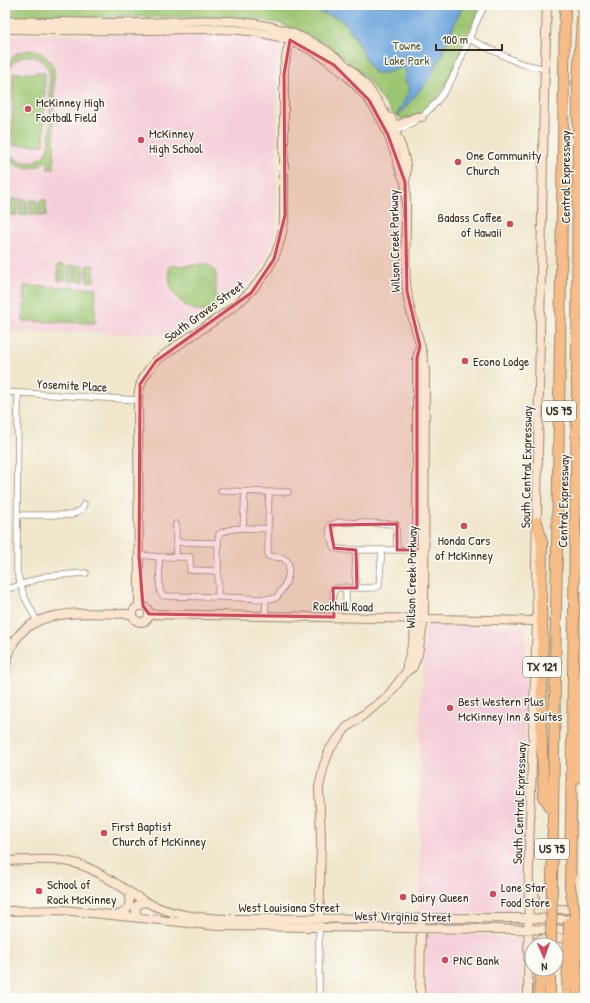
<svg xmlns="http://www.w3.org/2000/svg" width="590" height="1003" font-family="'Patrick Hand',sans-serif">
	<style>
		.built { fill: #f5cfd9 }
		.green { fill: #9cc571; stroke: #6c7848; fill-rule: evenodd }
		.water { fill: #6ca5db; stroke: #54687c }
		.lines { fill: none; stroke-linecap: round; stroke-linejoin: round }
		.street-casing { stroke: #968875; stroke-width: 7 }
		.secondary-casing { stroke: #968875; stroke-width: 10 }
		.highway-casing { stroke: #968875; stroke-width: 12 }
		.street { stroke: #fff; stroke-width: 5.5 }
		.secondary { stroke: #fce5cf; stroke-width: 8 }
		.highway { stroke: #f7bd88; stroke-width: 10 }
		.highway-bridge-casing { stroke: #968875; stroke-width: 12; stroke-linecap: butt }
		.highway-bridge { stroke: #f7bd88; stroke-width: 10 }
		.marked { fill: #d1495b; fill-opacity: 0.2; stroke: #d1495b; stroke-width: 3; stroke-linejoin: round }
		.poi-dot { fill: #d1495b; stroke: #fdfcf7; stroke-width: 1.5 }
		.labels { text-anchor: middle; stroke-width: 3; stroke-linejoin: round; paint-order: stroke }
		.shield { fill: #fdfcf7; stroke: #75695f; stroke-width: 1 }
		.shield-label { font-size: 12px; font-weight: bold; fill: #3b2a1e }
		.park-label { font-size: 13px; fill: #585837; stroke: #fdfcf7 }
		.poi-label { font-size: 13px; fill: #3b2a1e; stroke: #fdfcf7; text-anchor: start }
		.street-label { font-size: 13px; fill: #3b2a1e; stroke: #fdfcf7 }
	</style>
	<rect width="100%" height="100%" fill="#fdfcf7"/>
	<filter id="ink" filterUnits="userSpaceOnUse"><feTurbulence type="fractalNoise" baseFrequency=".025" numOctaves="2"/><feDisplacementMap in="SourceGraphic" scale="8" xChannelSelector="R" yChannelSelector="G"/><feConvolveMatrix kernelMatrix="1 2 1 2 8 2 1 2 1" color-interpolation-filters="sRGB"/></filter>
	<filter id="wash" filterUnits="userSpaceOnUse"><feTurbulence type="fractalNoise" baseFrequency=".012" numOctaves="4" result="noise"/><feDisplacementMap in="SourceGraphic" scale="16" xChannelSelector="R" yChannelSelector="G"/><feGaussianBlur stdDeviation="0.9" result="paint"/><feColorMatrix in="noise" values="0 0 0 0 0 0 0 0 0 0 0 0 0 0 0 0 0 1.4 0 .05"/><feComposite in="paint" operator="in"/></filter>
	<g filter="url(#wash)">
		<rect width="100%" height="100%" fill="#f0e7cc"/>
		<path class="built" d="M229,33L258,36L280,42L282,46L277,66V226L275,236L267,259L261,269L245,289L238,294L178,335L5,331V34L100,35Z
			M425,624L527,626L521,904L510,914L419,912L420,721Z
			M425,934L487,935L524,941L523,998H424Z"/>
		<path class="green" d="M5,5H481C463,36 451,97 418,115C414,117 408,118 403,119L394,115L364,76L345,58L313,37L279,23L239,17H5Z
			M29,50C42,51 50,58 54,70V169H48V159C35,172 15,171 5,155V65L17,53ZM24,56C37,55 48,63 50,76C49,95 52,130 48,147C43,166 16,168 9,150C5,142 6,79 9,70C11,63 17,59 24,56Z
			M13,73H45L44,145H12Z
			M11,199H18L17,215H10Z
			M20,199L27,200V215H20Z
			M30,200H37V215H30Z
			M40,200H46V216H39Z
			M58,264L65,265V280H58Z
			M68,265H75V281H68Z
			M77,265H84V281H77Z
			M87,265H94V281H87Z
			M209,265L216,273V308C201,318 181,306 173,291C169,284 169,274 169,266Z
			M24,286L96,288L95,323L23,321Z"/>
		<path class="water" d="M302,5H464V6L462,7L449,36L450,42L447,40L441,57L430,78L398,116L397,115L410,89L404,79L406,70L404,67L385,73H374C363,58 355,30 341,20C331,12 321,17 310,7L304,10Z"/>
	</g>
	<g filter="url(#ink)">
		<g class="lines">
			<defs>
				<path id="street" d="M469,39L519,63L545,69
					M392,133C457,106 455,59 485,5
					M5,392L138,400
					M18,393L17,572L24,596L37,621
					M221,491L269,492
					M18,515H71L81,510L84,504
					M243,528L245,492
					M268,529L269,492H288
					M176,542L218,543
					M356,550L355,574L357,588H372L379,586L382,550
					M397,550H346L334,548L330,536V525L339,522L396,524L397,550H417
					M140,555L159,557L160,592L163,596L218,597
					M159,557H190V570L218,571
					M176,557V524
					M346,587V605
					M5,590L46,576L86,573
					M265,616L266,599L276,598C285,587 291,576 288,562L283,558L268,556V529C254,528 230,526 219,534L218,542V597L266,599
					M334,617L333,592L337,588H357
					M319,998V927"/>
				<path id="secondary" d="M5,21C49,22 94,23 138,23C175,22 214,18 250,23C307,30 358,64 385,114C396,133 411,160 405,182C409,218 402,256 407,292C410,320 424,345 425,372L424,619L418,654L413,667L407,671L387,697L346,728L330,749L324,765L319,787L321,839L319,927
					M5,29C51,30 96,31 142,30C234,29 304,18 368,99C379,112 387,129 392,145C397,157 398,170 405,182
					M391,118L394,124L399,125L416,117H422
					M139,606L138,400C139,383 144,374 156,361C209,319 275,298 284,221V69L287,52L293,33
					M133 614a8 8 0 1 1 16 0a8 8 0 1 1-16 0Z
					M149,614L537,621
					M407,671V665L414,638L417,608V358L420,346
					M5,678C7,601 79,614 133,614
					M5,861C30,860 56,857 81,865C104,873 123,889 144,901C170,915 198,918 227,919L520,918L585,920
					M530,885L534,889L535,902C542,910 575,911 585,907
					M5,911L63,910L218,926L585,930
					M118,915C131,911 130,903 129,892
					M138,917C133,908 136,904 145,902
					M533,945C539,935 576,937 585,944
					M420,998L421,924
					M528,998L529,849L537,621L536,566L544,99L547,5"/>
				<path id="highway" d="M537,522L542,543L541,607L543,641L541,725L544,797L553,811
					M576,778L584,667L585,596
					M552,887L565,5
					M570,887L577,395L578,79L583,5
					M576,960L578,998
					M539,998L541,969
					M550,998V969
					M567,998L568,960"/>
			</defs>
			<use href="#street" class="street-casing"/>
			<use href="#secondary" class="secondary-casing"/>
			<use href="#highway" class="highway-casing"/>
			<use href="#street" class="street"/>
			<use href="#secondary" class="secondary"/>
			<use href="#highway" class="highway"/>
			<defs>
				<path id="highway-bridge" d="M570,887L576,920V960
					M551,942L552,887
					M568,960L569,922"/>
			</defs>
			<use href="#highway-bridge" class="highway-bridge-casing"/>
			<use href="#highway-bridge" class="highway-bridge"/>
		</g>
	</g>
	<path class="marked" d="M290,40L334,65L369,100L388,135L405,182L407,291L420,346L417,358V550H397V524L330,525L334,548L356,550L357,588H333L334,617L149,614L143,606L139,557L140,384L156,361L251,293L274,259L285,215L284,74Z"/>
	<g class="poi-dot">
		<circle cx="28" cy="109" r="4"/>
		<circle cx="141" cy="140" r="4"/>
		<circle cx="458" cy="162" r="4"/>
		<circle cx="510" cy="224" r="4"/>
		<circle cx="465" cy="361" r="4"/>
		<circle cx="464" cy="526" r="4"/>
		<circle cx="450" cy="708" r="4"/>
		<circle cx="104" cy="833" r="4"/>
		<circle cx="39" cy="891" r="4"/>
		<circle cx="493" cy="894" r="4"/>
		<circle cx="403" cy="897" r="4"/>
		<circle cx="445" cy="960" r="4"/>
	</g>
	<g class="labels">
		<g class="shield">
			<rect x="542" y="401" width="34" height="20" rx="3"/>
			<rect x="523" y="657" width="38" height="20" rx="3"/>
			<rect x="535" y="839" width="34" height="20" rx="3"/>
		</g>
		<g class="shield-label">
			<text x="559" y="415">US 75</text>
			<text x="542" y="671">TX 121</text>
			<text x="552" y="853">US 75</text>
		</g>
		<g class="park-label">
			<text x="407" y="50">Towne<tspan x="407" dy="15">Lake Park</tspan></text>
		</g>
		<g class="poi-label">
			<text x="36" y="107">McKinney High<tspan x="36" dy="15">Football Field</tspan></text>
			<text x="149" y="138">McKinney<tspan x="149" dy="15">High School</tspan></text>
			<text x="466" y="160">One Community<tspan x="466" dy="15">Church</tspan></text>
			<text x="502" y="222" text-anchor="end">Badass Coffee<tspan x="502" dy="15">of Hawaii</tspan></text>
			<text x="473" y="366">Econo Lodge</text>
			<text x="464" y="545" text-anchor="middle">Honda Cars<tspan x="464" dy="15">of McKinney</tspan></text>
			<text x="458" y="706">Best Western Plus<tspan x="458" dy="15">McKinney Inn &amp; Suites</tspan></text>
			<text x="112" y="831">First Baptist<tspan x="112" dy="15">Church of McKinney</tspan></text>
			<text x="47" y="889">School of<tspan x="47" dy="15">Rock McKinney</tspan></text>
			<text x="501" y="892">Lone Star<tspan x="501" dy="15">Food Store</tspan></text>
			<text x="411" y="902">Dairy Queen</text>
			<text x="453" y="965">PNC Bank</text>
		</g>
		<g class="street-label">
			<text transform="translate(565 177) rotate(-90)" y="5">Central Expressway</text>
			<text transform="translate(394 241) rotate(-91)" y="5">Wilson Creek Parkway</text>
			<text transform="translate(204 311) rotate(-36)" y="5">South Graves Street</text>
			<text transform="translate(72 385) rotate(3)" y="5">Yosemite Place</text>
			<text transform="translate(526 467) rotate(-89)" y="5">South Central Expressway</text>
			<text transform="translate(563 501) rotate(-89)" y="5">Central Expressway</text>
			<text transform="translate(411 577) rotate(-89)" y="5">Wilson Creek Parkway</text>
			<text transform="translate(343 606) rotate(1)" y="5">Rockhill Road</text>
			<text transform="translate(519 803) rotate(-88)" y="5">South Central Expressway</text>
			<text x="289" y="912">West Louisiana Street</text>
			<text transform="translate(403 916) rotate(1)" y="5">West Virginia Street</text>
		</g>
	</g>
	<rect width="590" height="1003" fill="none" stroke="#fdfcf7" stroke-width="20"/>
	<g transform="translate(544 957) rotate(178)"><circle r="19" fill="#fdfcf7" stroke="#afa8a0"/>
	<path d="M0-3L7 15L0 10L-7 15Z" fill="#d1495b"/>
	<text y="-6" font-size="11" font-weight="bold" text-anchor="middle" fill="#3b2a1e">N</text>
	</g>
	<path d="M436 44v6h66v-6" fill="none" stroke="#3b2a1e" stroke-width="2"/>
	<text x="442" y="44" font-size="12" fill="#3b2a1e" stroke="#fdfcf7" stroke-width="3" paint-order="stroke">100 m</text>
</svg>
